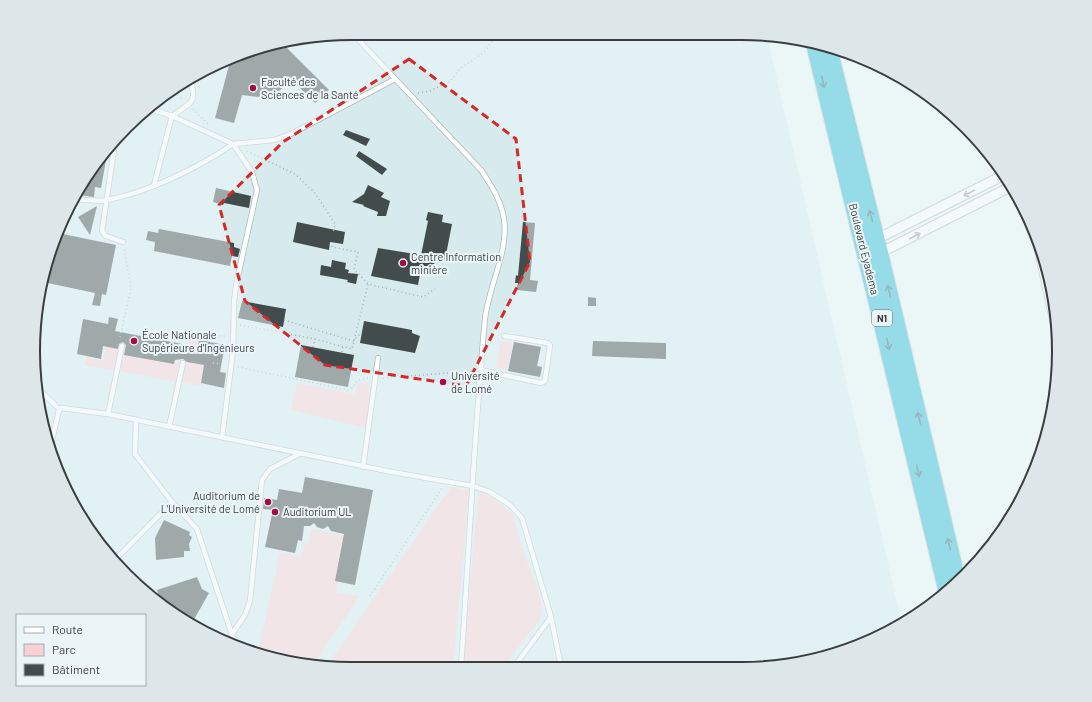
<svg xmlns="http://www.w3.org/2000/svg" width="1092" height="702" font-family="Barlow,sans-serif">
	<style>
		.built { fill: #d7eaee }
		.green { fill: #f9d1d5 }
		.building { fill: #434c4d }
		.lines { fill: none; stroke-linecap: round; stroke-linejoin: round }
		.lane-casing { stroke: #afb9ba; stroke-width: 6 }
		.street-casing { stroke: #afb9ba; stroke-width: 11 }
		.highway-casing { stroke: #d0d1d1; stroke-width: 18 }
		.path { stroke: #a8b0b2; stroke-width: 1.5; stroke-dasharray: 1 3; stroke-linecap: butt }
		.lane { stroke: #fff; stroke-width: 4.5 }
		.street { stroke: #fff; stroke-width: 9 }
		.highway { stroke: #2ebdd4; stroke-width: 16 }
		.oneway { stroke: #366a73 }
		.oneway2 { stroke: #9c9e9f }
		.marked { fill: none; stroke: #d62828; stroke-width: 3; stroke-dasharray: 8 5; stroke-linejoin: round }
		.poi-dot { fill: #a50c42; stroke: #ebf5f7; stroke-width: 1.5 }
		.labels { text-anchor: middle; stroke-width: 4; stroke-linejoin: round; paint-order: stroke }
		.shield { fill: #ebf5f7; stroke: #6f7576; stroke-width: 1 }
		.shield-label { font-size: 10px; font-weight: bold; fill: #3a3e3f }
		.poi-label { font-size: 11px; fill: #3a3e3f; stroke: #ebf5f7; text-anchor: start }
		.street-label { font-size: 11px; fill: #3a3e3f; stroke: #ebf5f7 }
		.rim { fill: none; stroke: #3a3e3f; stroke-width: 2 }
	</style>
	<rect width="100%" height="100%" fill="#ebf5f7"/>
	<path class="built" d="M351,33L767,36L902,625L843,652L762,668L310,666L230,645L157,603L86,527L44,434L34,330L50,249L99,158L174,87L249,50Z"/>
	<path class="green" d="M190,335L198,337L196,350L188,348Z
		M501,341L513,343L507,370L496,367Z
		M107,342L108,346L119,349L115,371L84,365L86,357L103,361Z
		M123,344L125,345L124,354L177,364L179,356H182L177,382L119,371Z
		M206,360L202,386L181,382L185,361L195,363Z
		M359,382L369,383L371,387L366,428L291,410L297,383L355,394Z
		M451,487L469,491L453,667L327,666Z
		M479,492L486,493L513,514L522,548L542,602L541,618L503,667H464L463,662Z
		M311,529L347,536L336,593L360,596L312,666L258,652L280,553L301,557L305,543L308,544Z"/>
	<path class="building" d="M283,44L329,90L315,103L292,80L280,90L270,95L258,97L242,95L234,123L215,118L231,58L249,50Z
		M346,130L370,139L366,146L343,135Z
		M108,149L101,188L95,187L94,197L78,195L99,158Z
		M359,151L387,169L382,175L356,156Z
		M368,185L384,193L381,197L390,201L386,216H377L378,212L363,206L364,205L352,202L364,194Z
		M216,188L251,196L249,208L224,203L223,205L213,202Z
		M97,206L90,235L78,217Z
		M428,212L443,215L442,222L452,224L445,260L435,259L434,265L426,270L422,263L418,285L371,276L378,248L421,255L428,221L426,220Z
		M297,222L345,232L343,244L330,242L329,250L293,242Z
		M523,222L535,223L530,280L538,281L536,292L517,290L518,283H515L516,275L518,276Z
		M159,229L234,243V247L240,249L238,257L232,256L230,266L154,251L155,242L146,240L148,231L158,233Z
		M58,233L116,245L106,295L102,294L100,306L92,305L95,293L43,282L50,249Z
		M332,260L346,263L345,269L349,270L348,273L358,274L356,284L347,282L348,280L320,275L321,265L331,267Z
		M588,297L596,298V306H588Z
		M242,301L286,309L283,327L238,318Z
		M109,317L118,319L115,331L182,344L180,351L197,354L199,340L225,345L220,372L226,373L224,388L201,383L204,365L187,362L183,359L175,360L174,364L124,355L126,345L123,342L119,344L118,349L103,346L101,359L77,354L83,319L108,324Z
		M364,321L412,330V333L420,336L415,353L360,343Z
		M593,341L666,343V359L592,356Z
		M514,342L541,347L537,366L542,367L540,377L508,371Z
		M301,345L354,355L348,387L295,377Z
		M305,477L373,490L355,585L335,581L344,534L331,531L328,526L323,529L317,527L314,523L310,526H304L302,541L298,540L295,553L265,547L273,510L263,509L264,498L277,500L279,489L302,493Z
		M164,520L190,532L189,535L192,537L189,544L190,551H184V557L156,560L155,538Z
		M197,577L202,589L209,593L192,623L162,606L157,590Z"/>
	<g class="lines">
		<defs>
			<path id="lane" d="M352,33L481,170C491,185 501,200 504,219C509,251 488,288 485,319C474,435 469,551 461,667
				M151,109L172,116L233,144L274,140L293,133L395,79
				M115,143L102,231L106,236L123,242
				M154,185L172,116C191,102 198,104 190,79
				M76,199C86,200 98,202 107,200C149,192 198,168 233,144L252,172L257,190L236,285L234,302L233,351L222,437
				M480,370L541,383L545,381L550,345L548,343L504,336
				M39,389L57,407
				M61,408L108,414L392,472L473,486L490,492L510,505L522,518L551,617L561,667
				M108,414L122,346
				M136,420L135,454L172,502L197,529L236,647
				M169,427L183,363
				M50,448L59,410
				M363,467L378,358
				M116,559L172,502
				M232,634L245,615L250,601L262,480L270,469L301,453
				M514,667L551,617"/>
			<path id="street" d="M1036,235L1057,331
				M873,241L1004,175
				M878,254L1012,186
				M952,570L970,569"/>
			<path id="highway" d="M814,44L947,593
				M829,48L880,253L958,582"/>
		</defs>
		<use href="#lane" class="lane-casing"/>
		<use href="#street" class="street-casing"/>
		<use href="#highway" class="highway-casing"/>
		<path class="path" d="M172,89L183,100
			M418,93L430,91L450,81L461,68L483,53L498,34
			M193,109L209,125
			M247,151L295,174L315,193L335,224L333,234
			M333,242L332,247L358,252L354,269L368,284
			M284,320L353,341L362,332
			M240,325L315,339
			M120,337L131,288L124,248
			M313,347L315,339L352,349L368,284L423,297L435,289
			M342,352L343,345
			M189,353L198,351L200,336H226
			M213,363L224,364
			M238,367L348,390L352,388L358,380L369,378
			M383,378L473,371
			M370,596L442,488"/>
		<use href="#lane" class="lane"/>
		<use href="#street" class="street"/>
		<use href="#highway" class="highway"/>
	</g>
	<defs><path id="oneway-shaft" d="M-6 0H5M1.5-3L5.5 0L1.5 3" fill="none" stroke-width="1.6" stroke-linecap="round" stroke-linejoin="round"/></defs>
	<g class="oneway">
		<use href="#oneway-shaft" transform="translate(823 82) rotate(77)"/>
		<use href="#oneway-shaft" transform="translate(871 216) rotate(-105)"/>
		<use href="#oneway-shaft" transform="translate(889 291) rotate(-103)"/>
		<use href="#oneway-shaft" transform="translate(888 344) rotate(77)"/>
		<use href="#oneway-shaft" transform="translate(919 418) rotate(-103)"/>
		<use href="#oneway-shaft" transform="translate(918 471) rotate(77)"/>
		<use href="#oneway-shaft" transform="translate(949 544) rotate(-104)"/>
	</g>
	<g class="oneway2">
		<use href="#oneway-shaft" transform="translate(969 193) rotate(153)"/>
		<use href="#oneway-shaft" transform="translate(915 236) rotate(-27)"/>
	</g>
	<path d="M0 0H1092V702H0ZM409,59L516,139L530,262L466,386L325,365L245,301L219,205L283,142Z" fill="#ebf5f7" fill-opacity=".55" fill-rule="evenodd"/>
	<path class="marked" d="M409,59L516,139L530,262L466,386L325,365L245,301L219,205L283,142Z"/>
	<g class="poi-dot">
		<circle cx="253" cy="88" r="4"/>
		<circle cx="403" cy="263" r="4"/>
		<circle cx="134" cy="341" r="4"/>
		<circle cx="443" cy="382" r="4"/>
		<circle cx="268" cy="502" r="4"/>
		<circle cx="275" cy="512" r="4"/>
	</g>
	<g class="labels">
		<rect class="shield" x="872" y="310" width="20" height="16" rx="3"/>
		<g class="shield-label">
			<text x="882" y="322">N1</text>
		</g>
		<g class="poi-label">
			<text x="261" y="86">Faculté des<tspan x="261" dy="13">Sciences de la Santé</tspan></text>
			<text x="411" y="261">Centre Information<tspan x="411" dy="13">minière</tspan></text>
			<text x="142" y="339">École Nationale<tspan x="142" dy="13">Supérieure d'Ingénieurs</tspan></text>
			<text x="451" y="380">Université<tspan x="451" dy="13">de Lomé</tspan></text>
			<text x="260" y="500" text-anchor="end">Auditorium de<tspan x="260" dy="13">L'Université de Lomé</tspan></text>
			<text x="283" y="516">Auditorium UL</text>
		</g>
		<g class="street-label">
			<text transform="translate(864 249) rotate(76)" y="4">Boulevard Eyadema</text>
		</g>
	</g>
	<path d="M0 0H1092V702H0ZM351 40H741A311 311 0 0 1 1052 351V351A311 311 0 0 1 741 662H351A311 311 0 0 1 40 351V351A311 311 0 0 1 351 40Z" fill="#dde6e8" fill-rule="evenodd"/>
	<path class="rim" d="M351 40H741A311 311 0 0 1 1052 351V351A311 311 0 0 1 741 662H351A311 311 0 0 1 40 351V351A311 311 0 0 1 351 40Z"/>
	<rect x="16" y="614" width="130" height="72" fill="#ebf5f7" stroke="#a4acad"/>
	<rect x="24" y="627" width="20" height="6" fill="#ffffff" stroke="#a4acad"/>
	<text x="52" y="634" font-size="12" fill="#3a3e3f">Route</text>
	<rect x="24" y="644" width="20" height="12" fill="#f9d1d5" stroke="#a4acad"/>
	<text x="52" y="654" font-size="12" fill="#3a3e3f">Parc</text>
	<rect x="24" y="664" width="20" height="12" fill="#434c4d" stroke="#a4acad"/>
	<text x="52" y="674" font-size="12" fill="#3a3e3f">Bâtiment</text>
</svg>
